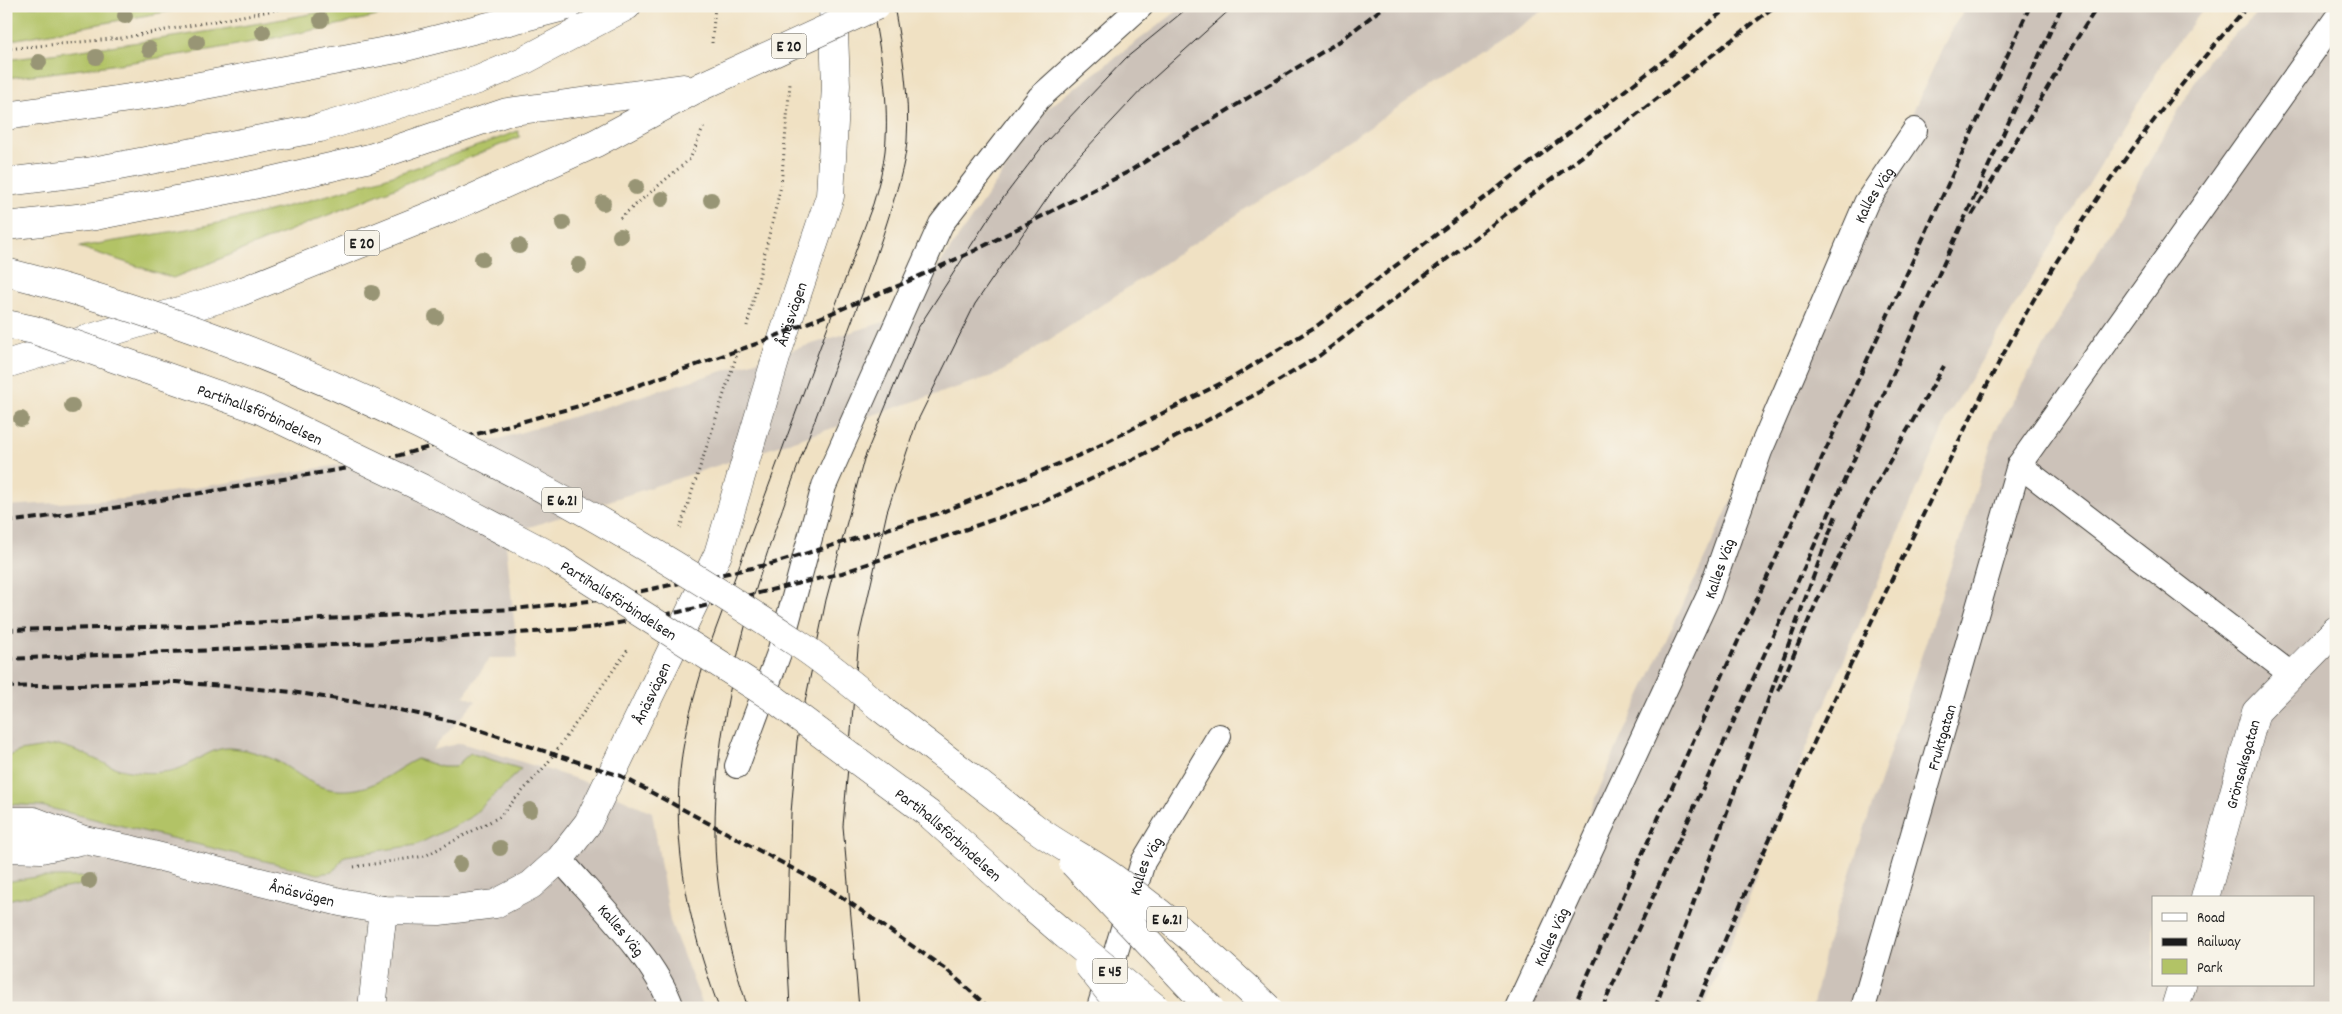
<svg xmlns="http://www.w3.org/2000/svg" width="2342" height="1014" font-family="Dekko,sans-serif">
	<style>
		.industrial { fill: #ccc2b9; fill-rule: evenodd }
		.green { fill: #b2c366; stroke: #677041 }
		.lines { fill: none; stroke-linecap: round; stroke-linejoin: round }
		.service-casing { stroke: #3c3a35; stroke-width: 26 }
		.minor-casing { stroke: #3c3a35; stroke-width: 29 }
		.tertiary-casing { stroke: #3c3a35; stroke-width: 29 }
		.motorway-casing { stroke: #3c3a35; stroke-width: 29 }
		.path { stroke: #3c3a35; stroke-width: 3; stroke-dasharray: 1 4; stroke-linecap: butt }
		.service { stroke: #fff; stroke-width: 24 }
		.minor { stroke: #fff; stroke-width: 28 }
		.tertiary { stroke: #fff; stroke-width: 28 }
		.motorway { stroke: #fff; stroke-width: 28 }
		.tram { stroke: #1c1c1c; stroke-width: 1 }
		.rail { stroke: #1c1c1c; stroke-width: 4; stroke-dasharray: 8 4; stroke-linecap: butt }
		.motorway-bridge-casing { stroke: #3c3a35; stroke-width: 29; stroke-linecap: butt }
		.motorway-bridge { stroke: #fff; stroke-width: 28 }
		.tree { fill: #989575 }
		.labels { text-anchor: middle; stroke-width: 4; stroke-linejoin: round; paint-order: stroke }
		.shield { fill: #f7f3e8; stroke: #5e5c59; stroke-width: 1 }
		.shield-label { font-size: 15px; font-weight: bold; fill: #1c1c1c }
		.street-label { font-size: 16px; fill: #1c1c1c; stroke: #f7f3e8 }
	</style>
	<rect width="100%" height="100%" fill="#f7f3e8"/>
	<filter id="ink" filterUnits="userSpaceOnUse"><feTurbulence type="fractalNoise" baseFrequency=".02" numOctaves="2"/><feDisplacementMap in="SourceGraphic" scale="10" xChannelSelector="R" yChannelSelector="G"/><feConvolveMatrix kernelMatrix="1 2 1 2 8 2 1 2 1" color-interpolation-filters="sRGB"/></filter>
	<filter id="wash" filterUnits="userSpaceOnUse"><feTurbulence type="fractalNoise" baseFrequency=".0096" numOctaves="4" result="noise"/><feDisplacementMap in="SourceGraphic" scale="20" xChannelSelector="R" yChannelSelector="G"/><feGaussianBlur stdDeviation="1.12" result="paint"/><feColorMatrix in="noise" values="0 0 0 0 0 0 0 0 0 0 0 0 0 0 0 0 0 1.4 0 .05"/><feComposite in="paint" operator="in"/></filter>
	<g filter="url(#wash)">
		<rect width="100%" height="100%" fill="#f0e1c3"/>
		<path class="industrial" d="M1184,6H1550L998,374L505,535L518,658H490L464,696L476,701L432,750L461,743L580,780L652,812L670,921L704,1008H6V506L125,499L496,440L904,316L1047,109Z
			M1968,6H2206L2165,59L1949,414L1804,754L1741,919L1704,1008H1508L1619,742L1952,28Z
			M2266,6H2336V1008H1812L1827,943L1995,432L2209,57ZM2153,898H2313V985H2153Z"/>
		<path class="green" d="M6,6H198L6,41Z
			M352,6H418C283,40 145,63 6,78V60C122,45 237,29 352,6Z
			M518,131L520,137L173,278L79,247C119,240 159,234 199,227C308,205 414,170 518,131Z
			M58,745C78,749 94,760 114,767C129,773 154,774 170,771C190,768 209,747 230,748C248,749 271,756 287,767C312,783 324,794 357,789C380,785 396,769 417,759L442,767H455L470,753L521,769L470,818L416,845L345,856L333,872L318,874L41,806L6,804V757L20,751Z
			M36,877H94L95,882L6,900V882Z"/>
	</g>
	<g filter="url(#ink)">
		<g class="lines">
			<defs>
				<g id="service">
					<path d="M2019,465L2292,675"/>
					<path d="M737,766L779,653L824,486L941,224L1039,98L1141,6"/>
					<path id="s1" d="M560,859C594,899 656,959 672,1008"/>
					<path id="s2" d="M1099,1008L1143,862L1219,736"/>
					<path id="s3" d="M1517,1008L1709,595L1760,451L1866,203L1915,130"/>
					<path id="s4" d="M1863,1008L2019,465L2336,19"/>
				</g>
				<g id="minor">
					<path id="s5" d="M2205,898L2256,712L2336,630"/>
					<path d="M372,1008L383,910"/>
					<path d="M2175,1008L2182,985"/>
				</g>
				<g id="tertiary">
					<path id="s6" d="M6,821H34L84,840L133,850L340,902L383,910L439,911L495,904L531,885L560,859L588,823L718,554L778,351L830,196L836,85L833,6"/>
					<path d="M6,848L41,849L84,840"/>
				</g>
				<path id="motorway" d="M6,116L157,94L402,48L568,6
					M6,182L87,172L320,128L478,80L523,61L627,6
					M6,226L95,216L253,185L370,158L507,112L683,88
					M6,364L238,293L462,203L596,143L702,86
					M1028,903L1064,934"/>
			</defs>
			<use href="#service" class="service-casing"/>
			<use href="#minor" class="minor-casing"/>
			<use href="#tertiary" class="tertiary-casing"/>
			<use href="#motorway" class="motorway-casing"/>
			<path class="path" d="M712,43L715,6
				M6,49L122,38L297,6
				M620,218L690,159L704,126
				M747,326L781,186L790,84
				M680,528L739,348
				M354,867L425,856L499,817L547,764L629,648"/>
			<use href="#service" class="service"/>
			<use href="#minor" class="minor"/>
			<use href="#tertiary" class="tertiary"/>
			<use href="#motorway" class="motorway"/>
			<path class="tram" d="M719,1008C687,922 667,828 685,737C691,704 701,673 711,642L873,204C878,187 883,169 885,151C890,103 881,54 872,6
				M748,1008C729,951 714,890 715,829C715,670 780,516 834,368C853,318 873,268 889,216C896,192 905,166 907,141C910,95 902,51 894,6
				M790,1008L787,944L791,813L797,741L826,600L864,459L918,328L994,210L1045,143L1126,58L1190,6
				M859,1008L843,826L859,637L887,512L916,424L975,304L1068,168L1145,86L1234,6"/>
			<path class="rail" d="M1972,215L2074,43L2098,6
				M6,522L107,509L360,466L579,406L756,344L900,285L976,250L1128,172L1340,41L1385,6
				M6,630L190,626L513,609L599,600L771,564L940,513L1087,452L1237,375L1318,325L1670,56L1729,6
				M6,659L377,643L590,628L679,612L842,573L1043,502L1144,454L1260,392L1319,356L1622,126L1775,6
				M6,687L176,682L292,692L381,706L455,722L621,776L827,887L947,970L989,1008
				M1778,691L1817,601L1872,492L1944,366
				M1573,1008L1747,621L2030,6
				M1602,1008L2062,6
				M1655,1008L1836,515
				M1696,1008C1757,862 1824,719 1893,577C1942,477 1988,375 2046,279C2104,182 2173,91 2248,6"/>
			<defs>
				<g id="motorway-bridge">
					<path d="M702,86L876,6"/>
					<path d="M6,272C291,344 557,483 800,645C829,664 855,687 882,709C933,748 984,787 1034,827C1060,847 1089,860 1115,879C1169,918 1220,962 1268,1008"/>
					<path id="s7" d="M6,324L34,330L258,409L424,489L553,557L773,698L929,814L1028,903"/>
					<path d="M1073,863L1210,1008"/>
					<path d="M1064,934L1156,1008"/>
					<path d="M1088,965L1122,1008"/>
				</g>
			</defs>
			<use href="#motorway-bridge" class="motorway-bridge-casing"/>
			<use href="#motorway-bridge" class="motorway-bridge"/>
		</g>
		<g class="tree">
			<circle cx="125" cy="16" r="8"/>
			<circle cx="321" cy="20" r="8"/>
			<circle cx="263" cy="32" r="8"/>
			<circle cx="197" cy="42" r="8"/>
			<circle cx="149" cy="49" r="8"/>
			<circle cx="96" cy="57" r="8"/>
			<circle cx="39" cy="62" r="8"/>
			<circle cx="636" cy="187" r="8"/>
			<circle cx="662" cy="199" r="8"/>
			<circle cx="711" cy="200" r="8"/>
			<circle cx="603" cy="203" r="8"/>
			<circle cx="563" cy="223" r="8"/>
			<circle cx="620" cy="236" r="8"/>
			<circle cx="519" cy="246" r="8"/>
			<circle cx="482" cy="259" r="8"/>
			<circle cx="579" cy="265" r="8"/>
			<circle cx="372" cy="293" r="8"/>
			<circle cx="436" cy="317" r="8"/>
			<circle cx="72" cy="406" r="8"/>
			<circle cx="21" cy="419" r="8"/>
			<circle cx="530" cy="810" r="8"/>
			<circle cx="500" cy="848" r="8"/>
			<circle cx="460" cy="864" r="8"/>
			<circle cx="89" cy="881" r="8"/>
		</g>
	</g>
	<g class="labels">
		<g class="shield">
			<rect x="771.5" y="33.5" width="35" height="25" rx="4"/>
			<rect x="344.5" y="230.5" width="35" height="25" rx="4"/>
			<rect x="542" y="487.5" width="40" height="25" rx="4"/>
			<rect x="1147" y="906.5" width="40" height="25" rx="4"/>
			<rect x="1092.5" y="958.5" width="35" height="25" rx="4"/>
		</g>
		<g class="shield-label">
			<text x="789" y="51">E 20</text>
			<text x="362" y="248">E 20</text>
			<text x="562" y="505">E 6.21</text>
			<text x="1167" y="924">E 6.21</text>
			<text x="1110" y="976">E 45</text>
		</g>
		<g class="street-label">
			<text dy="6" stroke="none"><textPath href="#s3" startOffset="889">Kalles Väg</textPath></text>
			<text dy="6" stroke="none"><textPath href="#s6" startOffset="1176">Ånäsvägen</textPath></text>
			<text dy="6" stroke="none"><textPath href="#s7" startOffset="270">Partihallsförbindelsen</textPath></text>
			<text dy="6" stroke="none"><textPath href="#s3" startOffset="484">Kalles Väg</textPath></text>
			<text dy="6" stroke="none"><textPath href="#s7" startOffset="675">Partihallsförbindelsen</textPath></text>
			<text dy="6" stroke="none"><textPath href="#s6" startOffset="771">Ånäsvägen</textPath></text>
			<text dy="6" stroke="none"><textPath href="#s4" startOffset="282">Fruktgatan</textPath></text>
			<text dy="6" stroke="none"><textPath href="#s5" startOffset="139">Grönsaksgatan</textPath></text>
			<text dy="6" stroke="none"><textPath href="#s7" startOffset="1080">Partihallsförbindelsen</textPath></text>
			<text dy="6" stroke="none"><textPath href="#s2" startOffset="150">Kalles Väg</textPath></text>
			<text dy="6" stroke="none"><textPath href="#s6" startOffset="306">Ånäsvägen</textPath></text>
			<text dy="6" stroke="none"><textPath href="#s1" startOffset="94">Kalles Väg</textPath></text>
			<text dy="6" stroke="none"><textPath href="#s3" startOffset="79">Kalles Väg</textPath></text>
		</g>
	</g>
	<rect width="2342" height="1014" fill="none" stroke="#f7f3e8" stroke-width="25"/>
	<rect x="2152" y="896" width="162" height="90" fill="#f7f3e8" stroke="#9f9d96"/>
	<rect x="2162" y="913" width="25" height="8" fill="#ffffff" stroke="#9f9d96"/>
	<text x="2197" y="922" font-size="15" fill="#1c1c1c">Road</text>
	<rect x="2162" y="938" width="25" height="8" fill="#1c1c1c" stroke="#9f9d96"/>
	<text x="2197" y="946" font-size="15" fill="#1c1c1c">Railway</text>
	<rect x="2162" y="959" width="25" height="15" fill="#b2c366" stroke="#9f9d96"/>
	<text x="2197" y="972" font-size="15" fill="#1c1c1c">Park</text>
</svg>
